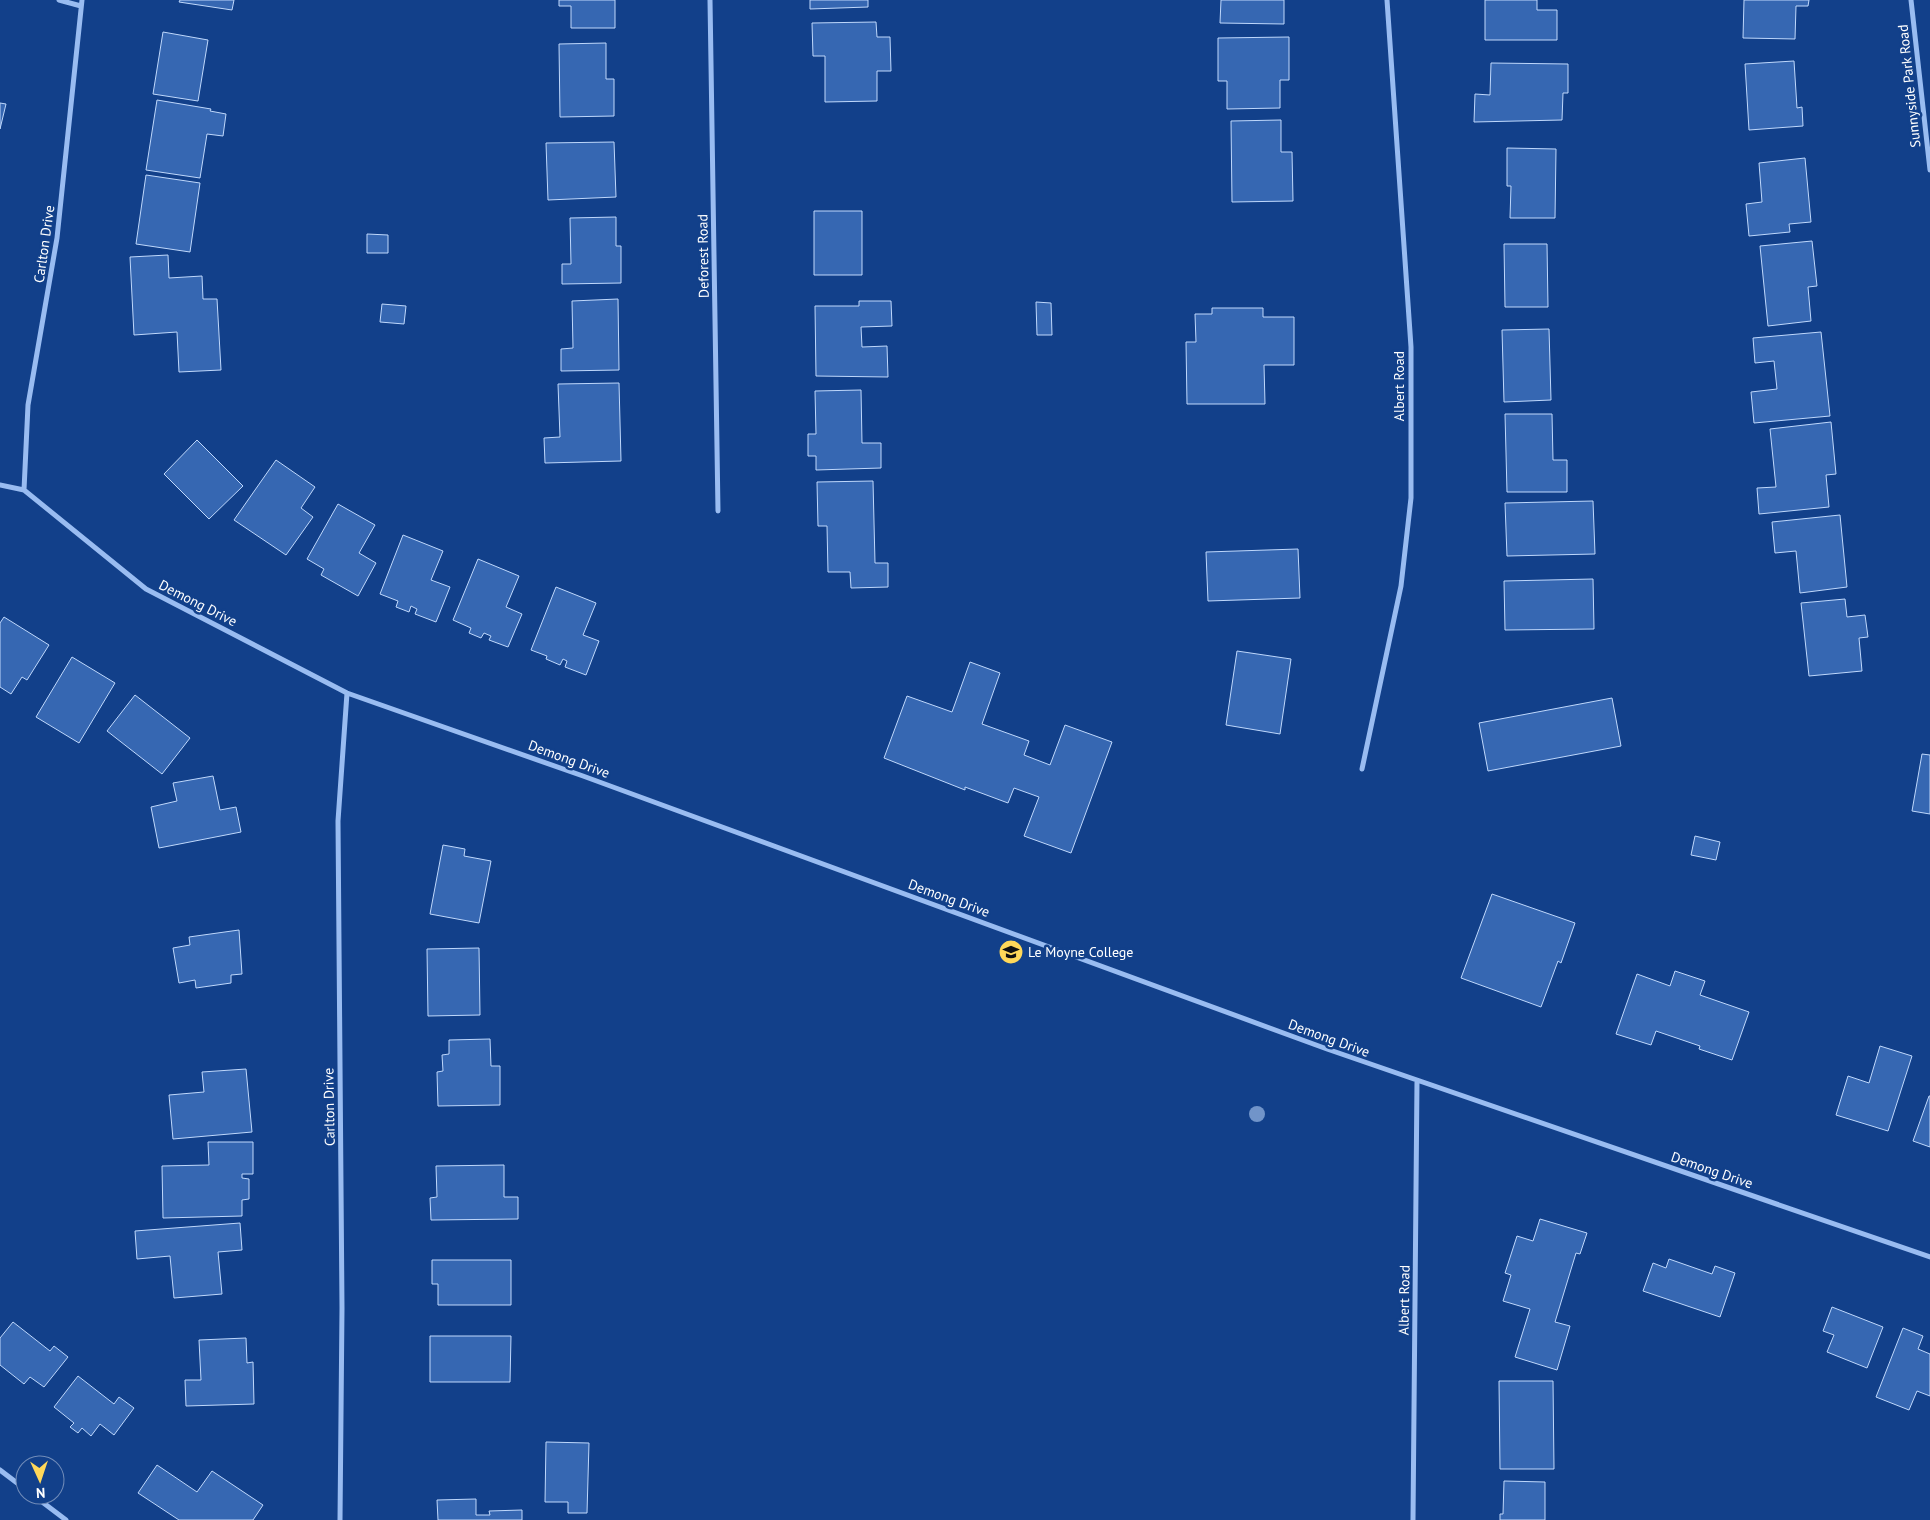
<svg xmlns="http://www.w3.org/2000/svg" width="1930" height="1520" font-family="'PT Sans',sans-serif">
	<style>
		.building { fill: #3667b2; stroke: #bfd8fc }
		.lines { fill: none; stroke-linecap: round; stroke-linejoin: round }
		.minor { stroke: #99bcf1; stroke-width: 5 }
		.tree { fill: #7194c9 }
		.labels { text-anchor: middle; stroke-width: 5; stroke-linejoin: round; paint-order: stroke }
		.street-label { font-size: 14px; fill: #fff; stroke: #12408a }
		.poi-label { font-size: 14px; fill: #fff; stroke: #12408a; text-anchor: start }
	</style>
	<rect width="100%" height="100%" fill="#12408a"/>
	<path class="building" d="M180,0H234L232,10L179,2Z
		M559,0H615V28H571V6H559Z
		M810,0H868V7L810,9Z
		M1221,0H1284V24L1220,23Z
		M1485,0H1537V10H1557V40H1485Z
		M1744,0H1809L1808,6H1796L1795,39L1743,38Z
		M876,22L877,37H890L891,71H877V101L825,102V56H813L812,23Z
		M163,32L208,40L198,101L153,94Z
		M1289,37V80H1280V108L1227,109V81H1218V38Z
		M606,43V79H614V116L560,117L559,44Z
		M1794,61L1797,108L1802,107L1803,126L1749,130L1745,64Z
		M1491,63L1568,64V93H1563L1562,120L1474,122L1475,94L1490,95Z
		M157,100L211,109L210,111L226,114L223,136L207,134L200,178L146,170Z
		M0,103L6,104L0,129Z
		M1281,120V152H1292L1293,201L1232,202L1231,121Z
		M614,142L616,197L548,200L546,143Z
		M1507,148L1556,149L1555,218H1510L1511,186H1507Z
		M1805,158L1811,222L1789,224L1790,232L1749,236L1746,204L1762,202L1759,163Z
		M146,175L200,183L190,252L136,244Z
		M814,211H862V275H814Z
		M616,217V246H621V283L562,284V264H571L570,218Z
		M367,234L388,235V253H367Z
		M1812,241L1817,286L1808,287L1811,321L1768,326L1760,246Z
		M1504,244H1547L1548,307H1505Z
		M168,255L169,278L202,276L203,299H217L221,370L179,372L177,332L134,335L130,257Z
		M618,299L619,370L561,371V349L573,348L572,301Z
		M859,301H891L892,326L861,327L862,347L887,346L888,377L816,376L815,306H859Z
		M1036,302L1051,303L1052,335H1037Z
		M382,304L406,306L404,324L380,322Z
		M1212,308H1263V317H1294V365H1264L1265,404H1187L1186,342H1196L1195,314H1212Z
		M1549,329L1551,400L1504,402L1502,330Z
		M1821,332L1830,416L1754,423L1751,392L1777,389L1774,361L1755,363L1753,338Z
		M619,383L621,461L545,463L544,438L560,437L558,384Z
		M861,390L862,443H881V468L816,470V456H808V434H816L815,391Z
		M1505,414H1552L1553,460H1567V492H1507Z
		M1831,422L1836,474L1826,475L1829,507L1759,514L1757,488L1776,487L1770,429Z
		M197,440L243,486L209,519L164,474Z
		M276,460L315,487L301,508L313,517L286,555L234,520Z
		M873,481L875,563H888V587L851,588L850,572H828L827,526H818L817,482Z
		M1593,501L1595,554L1507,556L1505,503Z
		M338,504L375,525L359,553L376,563L358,596L321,575L324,569L307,559Z
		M1840,515L1847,587L1800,593L1796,551L1775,553L1772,522Z
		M403,535L443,551L431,580L450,587L436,622L415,614L417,609L411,606L409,612L396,607L398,601L380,594Z
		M1298,549L1300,598L1208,601L1206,552Z
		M478,559L519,576L506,607L522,614L508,647L489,640L491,636L484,633L481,638L469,633L471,628L453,620Z
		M1593,579L1594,629L1505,630L1504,581Z
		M556,587L596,603L583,635L599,641L586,675L565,667L567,661L563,659L560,665L546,659L547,656L531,650Z
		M1845,599L1847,617L1865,615L1868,637L1859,638L1862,671L1809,676L1801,603Z
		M4,617L49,645L27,680L22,677L11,694L0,687V623Z
		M1237,651L1291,659L1280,734L1226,725Z
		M72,657L115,683L79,743L36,717Z
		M970,662L1000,673L982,724L1029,741L1024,755L1050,765L1065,725L1112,742L1071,853L1024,836L1039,797L1014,788L1008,803L965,787V790L884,758L907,696L952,712Z
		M135,695L190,738L162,774L107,731Z
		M1612,698L1621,746L1488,771L1479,723Z
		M1922,754L1930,755V814L1912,811Z
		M213,776L220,810L236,807L241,832L159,848L151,807L177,801L173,783Z
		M1695,836L1720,842L1716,860L1691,855Z
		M443,845L465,849L464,856L491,861L479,923L430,914Z
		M1492,894L1575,923L1561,963L1558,961L1541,1007L1461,978Z
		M239,930L242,974L231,975V983L196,988L195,980L179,983L173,948L190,945L189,937Z
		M479,948L480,1015L428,1016L427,949Z
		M1675,971L1705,981L1700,995L1749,1012L1732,1060L1699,1049L1700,1046L1656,1031L1651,1045L1616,1034L1637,974L1670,986Z
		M490,1039L491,1066H500V1105L438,1106L437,1072L443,1071L442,1055L449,1054V1040Z
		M1880,1046L1912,1056L1888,1131L1836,1115L1848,1076L1869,1083Z
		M246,1069L252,1132L173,1139L169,1095L204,1092L202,1072Z
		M1929,1096H1930V1147L1913,1141Z
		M208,1142H253V1174H242V1178L249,1179V1199L242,1200V1216L163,1218L162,1166L209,1165Z
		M504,1165V1197H518V1219L431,1220L430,1198L437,1197L436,1166Z
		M1540,1219L1587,1233L1580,1254L1576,1253L1555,1322L1570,1326L1557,1370L1515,1357L1530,1309L1503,1301L1511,1275L1505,1273L1517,1236L1533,1241Z
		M240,1223L242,1250L218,1252L222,1294L174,1298L170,1256L137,1259L135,1231Z
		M1669,1259L1712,1274L1715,1266L1735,1273L1720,1317L1643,1291L1653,1263L1666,1268Z
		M432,1260H511V1305H438V1284H432Z
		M1832,1307L1883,1327L1867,1368L1827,1352L1834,1335L1823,1331Z
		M13,1322L50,1351L54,1346L68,1357L44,1387L30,1377L24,1384L0,1365V1338Z
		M1903,1328L1923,1336L1918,1349L1930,1354V1396L1917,1391L1909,1410L1876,1397Z
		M430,1336H511L510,1382H430Z
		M246,1338L247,1363L253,1362L254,1404L186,1406L185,1380H201L199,1340Z
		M78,1376L114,1404L119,1397L134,1408L114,1435L100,1424L91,1436L82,1428L78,1433L70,1427L74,1423L54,1407Z
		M1499,1381H1553L1554,1469H1500Z
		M546,1442L589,1443L587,1513H568V1502H545Z
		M157,1465L197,1492L212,1471L263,1505L253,1520H179L138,1493Z
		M1504,1481L1545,1482V1520H1500V1514H1503Z
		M476,1499V1515H490L489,1511L522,1510V1520H438L437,1500Z"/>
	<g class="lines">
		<path class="minor" d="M59,0L81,6
			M710,0L718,511
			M1911,0L1930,170
			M0,485L24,490L146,589L347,693L583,776L1327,1049L1930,1257
			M24,490L28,405L57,238L82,0
			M1362,769L1401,586L1411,498V347L1387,0
			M0,1470L25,1489
			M33,1495L66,1520
			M340,1520L342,1308L338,821L347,693
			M1413,1520L1417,1081"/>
	</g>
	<circle class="tree" cx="1257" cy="1114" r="8"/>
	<defs>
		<symbol id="university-disc" viewBox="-11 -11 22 22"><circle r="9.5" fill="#ffd859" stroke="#12408a"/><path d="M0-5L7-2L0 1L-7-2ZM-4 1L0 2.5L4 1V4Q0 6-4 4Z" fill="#111"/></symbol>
	</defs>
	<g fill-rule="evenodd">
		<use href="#university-disc" x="997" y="938" width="28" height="28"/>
	</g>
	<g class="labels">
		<g class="street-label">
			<text transform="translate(1909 86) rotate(-96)" y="5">Sunnyside Park Road</text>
			<text transform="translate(44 244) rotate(-82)" y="5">Carlton Drive</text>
			<text transform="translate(703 256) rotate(-91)" y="5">Deforest Road</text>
			<text transform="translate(1399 386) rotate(-90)" y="5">Albert Road</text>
			<text transform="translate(198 603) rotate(27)" y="5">Demong Drive</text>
			<text transform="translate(569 759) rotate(20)" y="5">Demong Drive</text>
			<text transform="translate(949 898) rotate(20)" y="5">Demong Drive</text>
			<text transform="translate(1329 1038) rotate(20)" y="5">Demong Drive</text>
			<text transform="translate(329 1107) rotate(-91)" y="5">Carlton Drive</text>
			<text transform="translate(1712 1170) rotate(19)" y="5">Demong Drive</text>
			<text transform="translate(1404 1300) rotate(-89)" y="5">Albert Road</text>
		</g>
		<g class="poi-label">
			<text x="1028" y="957">Le Moyne College</text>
		</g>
	</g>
	<g transform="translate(40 1480) rotate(177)"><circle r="24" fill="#12408a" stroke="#718cb9"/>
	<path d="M0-4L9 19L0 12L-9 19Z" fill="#ffd859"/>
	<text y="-8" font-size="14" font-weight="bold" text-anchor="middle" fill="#ffffff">N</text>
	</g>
</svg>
